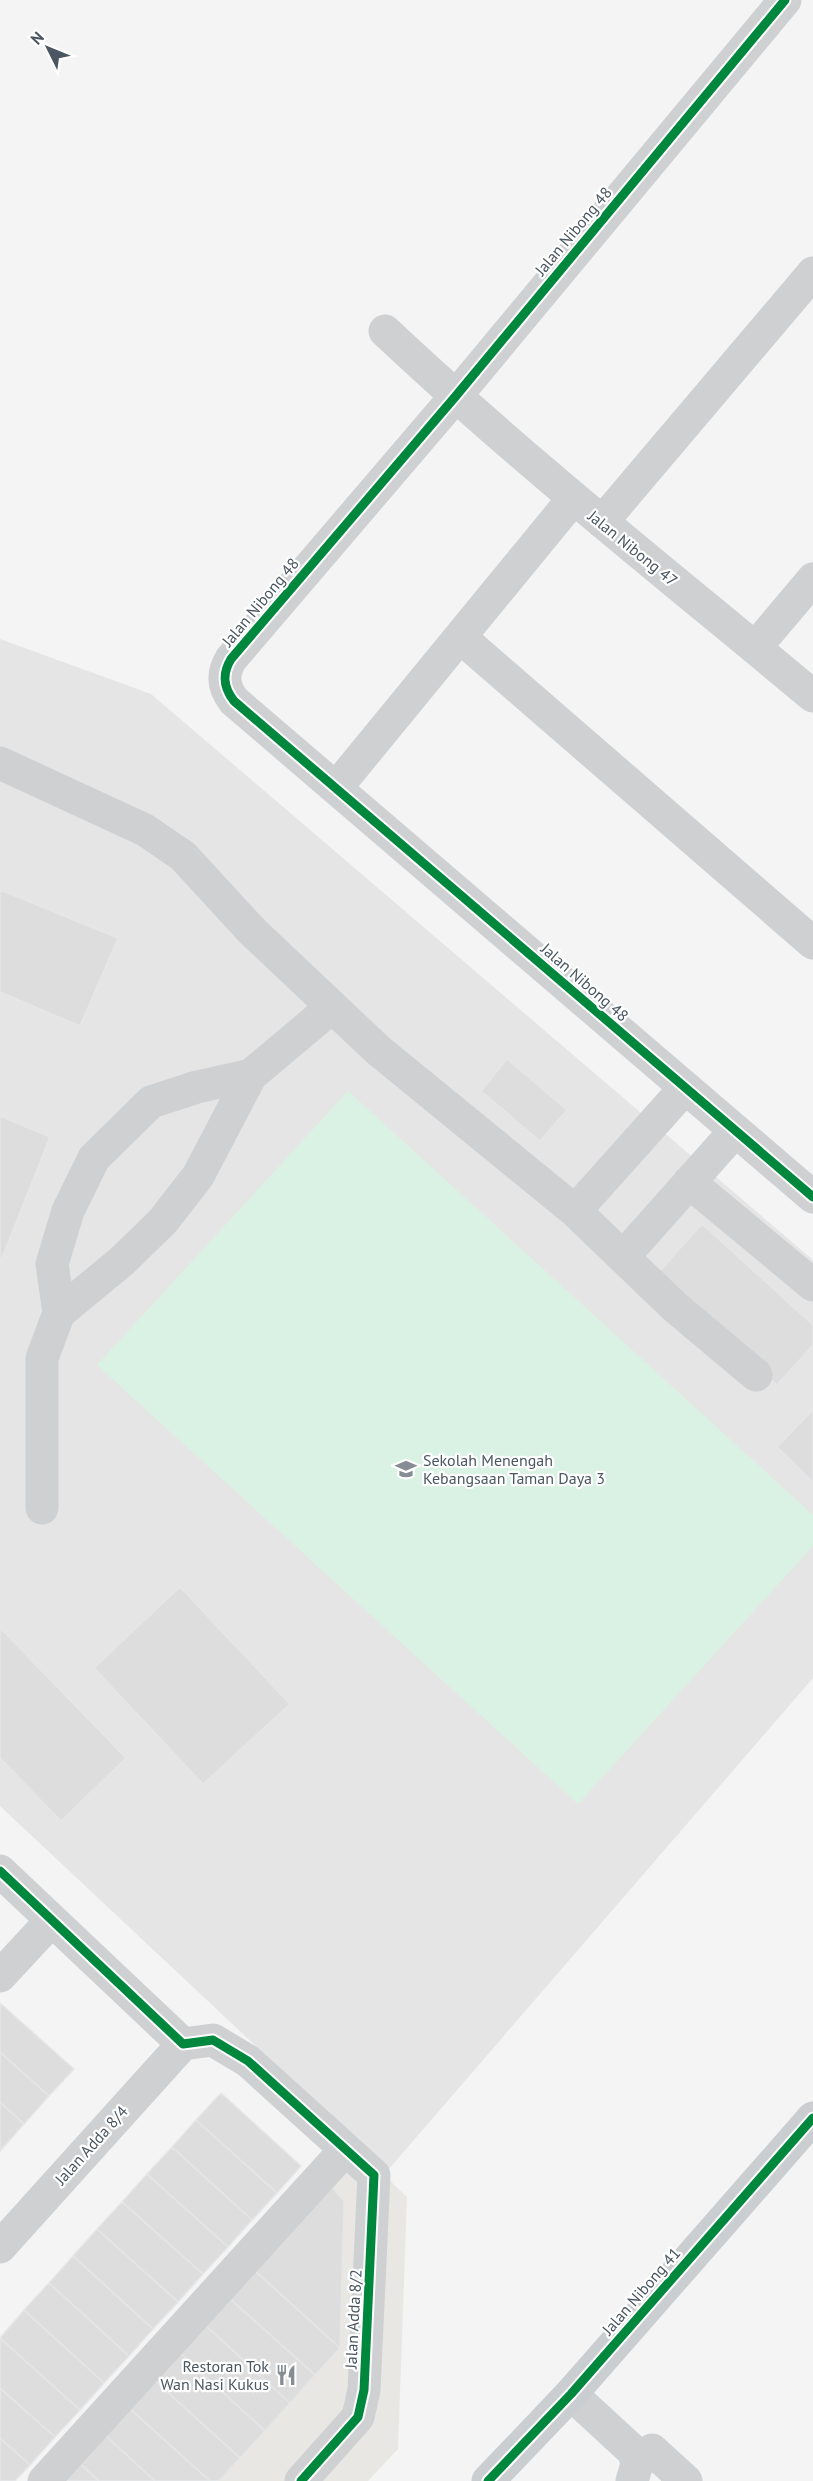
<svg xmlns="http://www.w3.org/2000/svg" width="813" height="2481" font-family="'PT Sans',sans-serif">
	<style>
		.commercial { fill: #e8e7e3 }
		.education { fill: #e6e5e6 }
		.green { fill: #d9f2e3 }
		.building { fill: #ddddde; stroke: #e5e6e7; stroke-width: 1.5 }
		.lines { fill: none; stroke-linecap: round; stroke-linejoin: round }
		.minor { stroke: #ced0d2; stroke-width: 33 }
		.major { stroke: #caced1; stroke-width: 33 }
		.cycleway-casing { stroke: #fff; stroke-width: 13 }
		.cycleway { stroke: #00873e; stroke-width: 9 }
		.labels { text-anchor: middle; stroke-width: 4.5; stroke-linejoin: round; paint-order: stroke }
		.street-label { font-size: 16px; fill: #4a5661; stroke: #fff }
		.poi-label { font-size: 16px; fill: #4a5661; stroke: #fff; text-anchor: start }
	</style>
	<rect width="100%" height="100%" fill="#f4f4f4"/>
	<path class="commercial" d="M349,2141L407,2197L398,2449L368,2481H31Z"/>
	<path class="education" d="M0,639L151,694L813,1260V1678L388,2170L0,1806Z"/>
	<path class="green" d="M348,1091L813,1515V1546L578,1804L97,1365Z"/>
	<path class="building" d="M0,890L118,938L80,1026L0,992Z
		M507,1059L567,1110L540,1141L481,1091Z
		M0,1116L50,1137L0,1263Z
		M702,1224L813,1325V1345L777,1385L656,1275Z
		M813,1410V1482L777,1447Z
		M180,1587L290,1704L203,1784L94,1668Z
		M0,1628L126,1758L61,1821L0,1758Z
		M0,2003L74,2069L49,2096L0,2052Z
		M0,2052L49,2096L24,2124L0,2102Z
		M221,2093L301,2166L277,2193L196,2120Z
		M0,2102L24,2124L0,2151Z
		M196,2120L277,2193L252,2220L172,2147Z
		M172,2147L252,2220L228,2247L147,2174Z
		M147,2174L228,2247L203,2274L122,2202Z
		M330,2185L344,2201L340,2348L253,2269Z
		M122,2202L203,2274L178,2302L97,2229Z
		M97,2229L178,2302L153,2329L73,2256Z
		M73,2256L153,2329L129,2356L49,2283Z
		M253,2269L340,2348L315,2375L228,2297Z
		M49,2283L129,2356L104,2383L24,2310Z
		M228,2297L315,2375L290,2403L204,2324Z
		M24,2310L104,2383L80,2410L0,2338Z
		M204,2324L290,2403L265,2431L179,2352Z
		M0,2338L80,2410L55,2437L0,2388Z
		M179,2352L265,2431L240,2458L153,2379Z
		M153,2379L240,2458L219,2481H210L128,2407Z
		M0,2388L55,2437L30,2465L0,2438Z
		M128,2407L210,2481H155L104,2434Z
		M104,2434L155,2481H99L78,2462Z
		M0,2438L30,2465L15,2481H0Z
		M78,2462L99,2481H61Z"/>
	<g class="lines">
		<path class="minor" d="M785,0L455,397L231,659C222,674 223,687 234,701L813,1197
			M385,331C522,460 669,576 813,696
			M602,522L813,273
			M460,637L813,943
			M755,648L813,579
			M0,763L145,830L183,856L252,931L378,1050L575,1211L675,1307L756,1375
			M336,788L573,499
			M689,1182L813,1285
			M575,1211L685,1088
			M623,1257L735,1131
			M59,1313L122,1261L163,1221L198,1176L251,1075
			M42,1508V1358L59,1313L52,1264L68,1211L94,1158L151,1102L197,1087L251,1075L332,1007
			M0,1871L183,2044L213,2040L248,2061L374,2175L364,2390L358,2417L301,2481
			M0,1976L52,1920
			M0,2247L183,2044
			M571,2394L634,2452L637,2464L632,2481
			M637,2464L652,2450L686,2481
			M44,2481L345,2150"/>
		<path class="major" d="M488,2481L571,2394L813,2118"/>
		<defs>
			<path id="cycleway" d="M785,0L455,397L231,659C222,674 223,687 234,701L813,1197
				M0,1871L183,2044L213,2040L248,2061L374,2175L364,2390L358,2417L301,2481
				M488,2481L571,2394L813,2118"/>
		</defs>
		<use href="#cycleway" class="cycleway-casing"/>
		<use href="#cycleway" class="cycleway"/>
	</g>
	<defs>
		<symbol id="school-bare" viewBox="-9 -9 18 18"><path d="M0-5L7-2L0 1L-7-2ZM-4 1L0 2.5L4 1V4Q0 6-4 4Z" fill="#868d94" stroke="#fff" stroke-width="2.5" paint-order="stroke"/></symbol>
		<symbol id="restaurant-bare" viewBox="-9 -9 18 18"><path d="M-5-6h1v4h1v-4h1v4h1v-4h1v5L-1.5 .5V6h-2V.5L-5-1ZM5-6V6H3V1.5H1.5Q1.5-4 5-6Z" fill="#868d94" stroke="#fff" stroke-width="2.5" paint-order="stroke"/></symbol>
	</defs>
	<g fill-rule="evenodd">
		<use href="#school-bare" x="391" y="1454" width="30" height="30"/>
		<use href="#restaurant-bare" x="271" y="2360" width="30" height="30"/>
	</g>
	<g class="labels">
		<g class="street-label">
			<text transform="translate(573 231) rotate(-50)" y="6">Jalan Nibong 48</text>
			<text transform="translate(633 548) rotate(39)" y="6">Jalan Nibong 47</text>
			<text transform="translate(260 602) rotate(-50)" y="6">Jalan Nibong 48</text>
			<text transform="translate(585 982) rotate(41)" y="6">Jalan Nibong 48</text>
			<text transform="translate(91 2145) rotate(-48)" y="6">Jalan Adda 8/4</text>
			<text transform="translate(641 2291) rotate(-49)" y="6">Jalan Nibong 41</text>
			<text transform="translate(353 2319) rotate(-87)" y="6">Jalan Adda 8/2</text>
		</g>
		<g class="poi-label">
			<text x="423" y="1466">Sekolah Menengah<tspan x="423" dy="18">Kebangsaan Taman Daya 3</tspan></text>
			<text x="269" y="2372" text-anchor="end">Restoran Tok<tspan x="269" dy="18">Wan Nasi Kukus</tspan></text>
		</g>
	</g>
	<g transform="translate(48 48) rotate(313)" stroke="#ffffff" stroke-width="4.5" paint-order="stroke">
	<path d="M0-4.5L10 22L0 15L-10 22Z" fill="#4a5661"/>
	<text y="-9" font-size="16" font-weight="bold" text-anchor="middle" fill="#4a5661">N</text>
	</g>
</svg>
